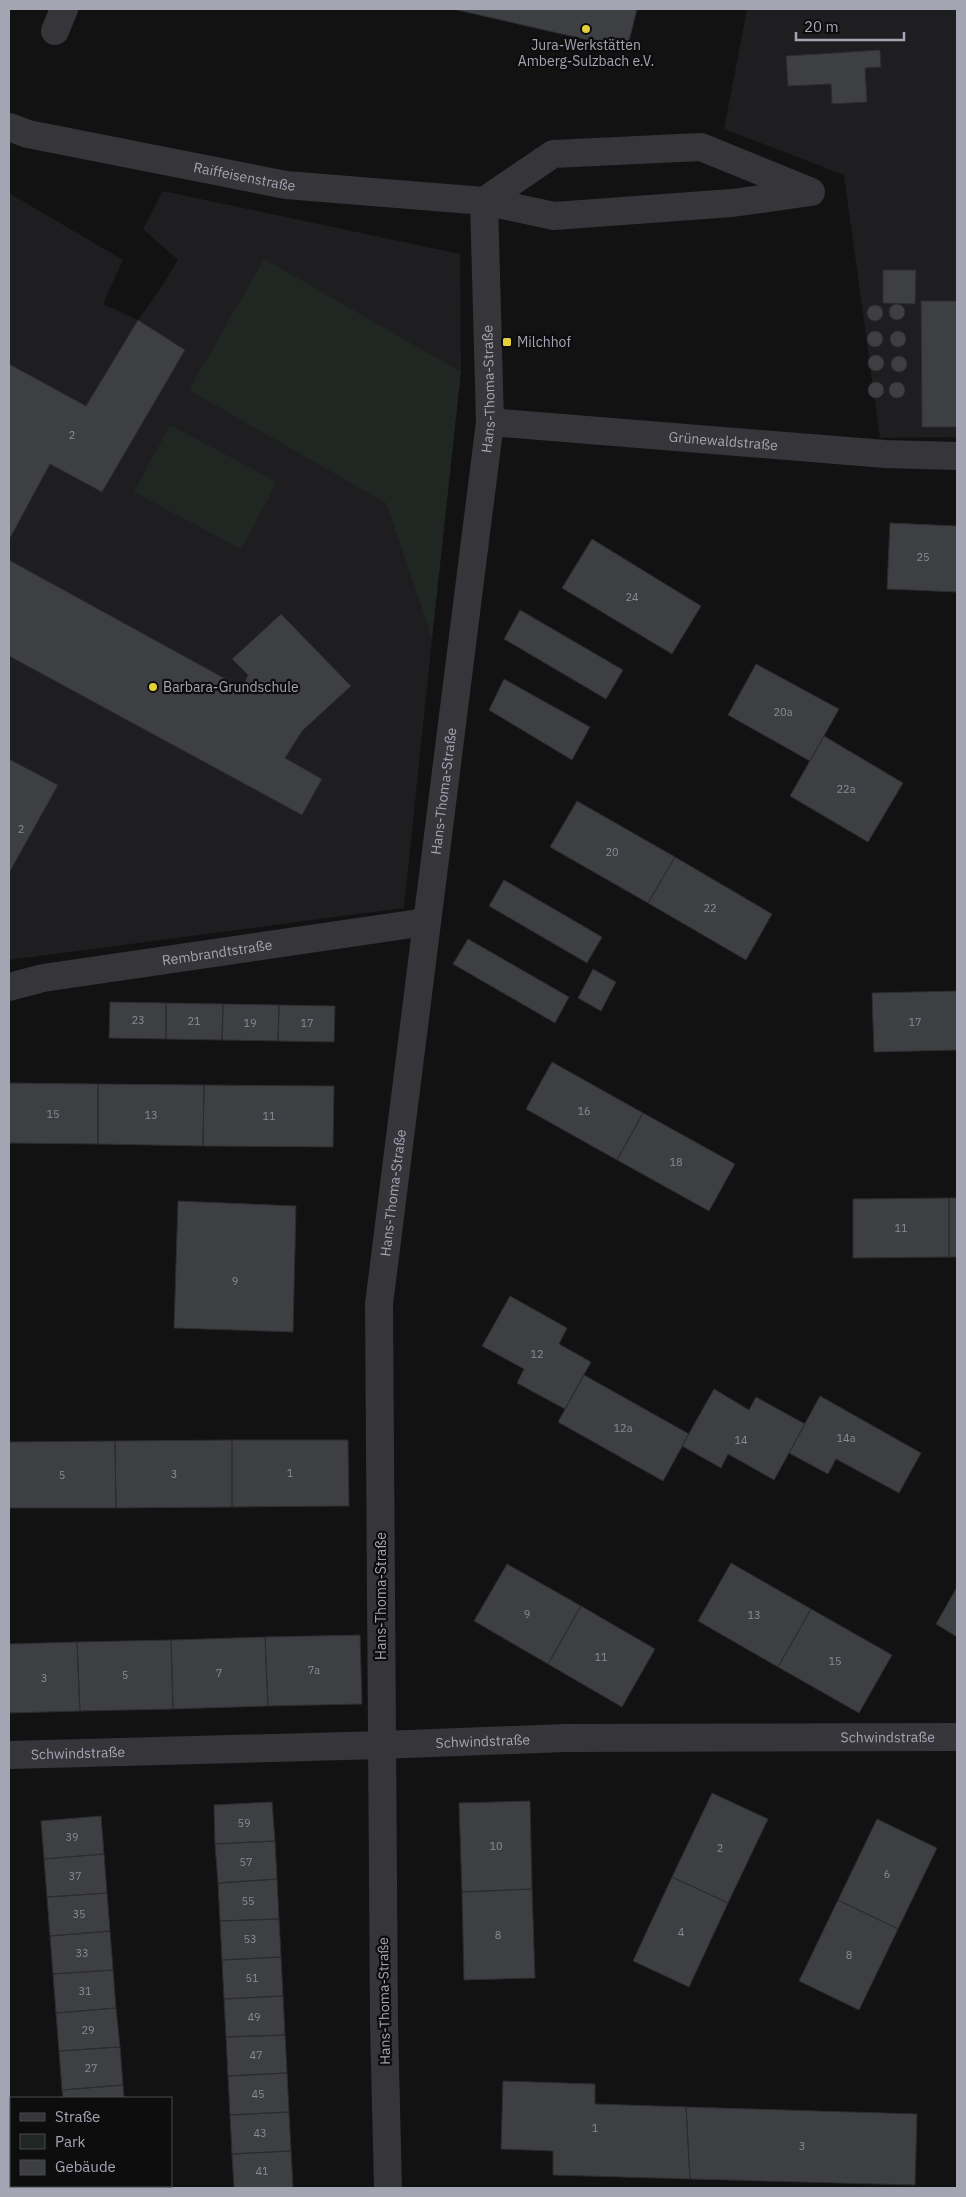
<svg xmlns="http://www.w3.org/2000/svg" width="966" height="2197" font-family="'IBM Plex Sans',sans-serif">
	<style>
		.built { fill: #1e1e20 }
		.green { fill: #202723 }
		.building { fill: #3e3f43; stroke: #2c2c2f }
		.lines { fill: none; stroke-linecap: round; stroke-linejoin: round }
		.minor { stroke: #35353a; stroke-width: 28 }
		.poi-dot { fill: #e6d037; stroke: #0d0d0e; stroke-width: 2 }
		.labels { text-anchor: middle; stroke-width: 4.5; stroke-linejoin: round; paint-order: stroke }
		.number-label { font-size: 11px; fill: #8a8c97 }
		.poi-label { font-size: 14px; fill: #a4a5b3; stroke: #0d0d0e; text-anchor: start }
		.street-label { font-size: 14px; fill: #a4a5b3; stroke: #0d0d0e }
	</style>
	<rect width="100%" height="100%" fill="#121213"/>
	<path class="built" d="M747,9H957V437L880,438L844,175L724,129Z
		M163,191L460,254L461,372L386,503L432,639L404,908L9,960V193L123,260L103,304L138,320L162,286L178,260L143,229Z"/>
	<path class="green" d="M264,259L461,372L432,639L386,503L189,390Z
		M170,425L277,482L241,549L134,492Z"/>
	<path class="building" d="M453,9H637L627,49Z
		M880,50L881,67L865,68L867,102L832,104L831,84L788,86L786,56Z
		M883,270H916L915,304L883,303Z
		M921,301H957V427H922Z
		M889 312a8 8 0 1 1 16 0a8 8 0 1 1-16 0Z
		M867 313a8 8 0 1 1 16 0a8 8 0 1 1-16 0Z
		M138,320L185,350L102,492L50,464L9,540V364L86,406Z
		M890 339a8 8 0 1 1 16 0a8 8 0 1 1-16 0Z
		M867 339a8 8 0 1 1 16 0a8 8 0 1 1-16 0Z
		M868 363a8 8 0 1 1 16 0a8 8 0 1 1-16 0Z
		M891 364a8 8 0 1 1 16 0a8 8 0 1 1-16 0Z
		M889 390a8 8 0 1 1 16 0a8 8 0 1 1-16 0Z
		M868 390a8 8 0 1 1 16 0a8 8 0 1 1-16 0Z
		M890,523L957,526V592L887,589Z
		M592,539L701,606L672,654L562,588Z
		M9,560L242,688L248,675L232,659L281,614L351,686L302,731L285,758L322,779L302,815L9,656Z
		M520,610L623,670L606,699L504,639Z
		M756,664L839,709L810,761L728,715Z
		M504,679L590,727L572,760L489,710Z
		M824,736L903,783L868,842L790,796Z
		M9,759L58,785L9,873Z
		M577,801L675,857L648,903L550,847Z
		M675,857L772,914L746,960L648,903Z
		M504,880L602,937L587,963L489,906Z
		M468,939L569,997L555,1023L453,964Z
		M593,969L616,982L601,1011L578,998Z
		M957,991V1050L874,1052L872,993Z
		M110,1002L166,1003V1039L109,1038Z
		M166,1003L223,1004L222,1040L166,1039Z
		M223,1004L279,1005L278,1041L222,1040Z
		M279,1005L335,1006L334,1042L278,1041Z
		M552,1062L643,1113L617,1160L526,1109Z
		M9,1083L98,1084V1144L9,1143Z
		M98,1084L204,1085L203,1146L98,1144Z
		M204,1085L334,1086L333,1147L203,1146Z
		M643,1113L735,1164L709,1211L617,1160Z
		M949,1198V1257L853,1258V1199Z
		M949,1198H957V1257H949Z
		M178,1201L296,1206L293,1332L174,1328Z
		M510,1296L567,1328L559,1344L591,1362L565,1409L517,1383L524,1369L482,1346Z
		M584,1375L689,1434L663,1481L558,1422Z
		M714,1389L749,1410L756,1397L805,1424L774,1480L728,1454L721,1468L682,1446Z
		M820,1396L921,1453L899,1493L836,1459L828,1474L789,1453Z
		M232,1440H348L349,1506L232,1507Z
		M232,1440V1507L116,1508L115,1441Z
		M115,1441L116,1508H9V1442Z
		M731,1563L811,1609L778,1667L698,1621Z
		M507,1564L581,1606L548,1664L474,1621Z
		M957,1587V1637L936,1624Z
		M581,1606L655,1649L622,1707L548,1664Z
		M811,1609L892,1655L859,1713L778,1667Z
		M360,1635L362,1704L268,1706L265,1637Z
		M265,1637L268,1706L173,1709L171,1640Z
		M171,1640L173,1709L80,1711L77,1642Z
		M77,1642L80,1711L9,1713V1644Z
		M712,1793L768,1819L728,1903L672,1877Z
		M530,1801L532,1889L462,1892L459,1803Z
		M272,1802L275,1841L215,1844L214,1805Z
		M101,1816L104,1854L44,1859L41,1821Z
		M877,1819L937,1848L898,1929L838,1900Z
		M275,1841L277,1879L218,1883L215,1844Z
		M104,1854L107,1893L47,1897L44,1859Z
		M672,1877L728,1903L689,1987L633,1961Z
		M277,1879L279,1919L220,1921L218,1883Z
		M532,1889L535,1978L464,1980L462,1892Z
		M107,1893L110,1931L50,1936L47,1897Z
		M838,1900L898,1929L859,2010L799,1981Z
		M279,1919L281,1957L222,1960L220,1921Z
		M110,1931L113,1970L53,1974L50,1936Z
		M281,1957L283,1996L224,1999L222,1960Z
		M113,1970L116,2008L56,2013L53,1974Z
		M283,1996L285,2035L226,2037L224,1999Z
		M116,2008L120,2047L59,2051L56,2013Z
		M285,2035L287,2073L228,2076L226,2037Z
		M120,2047L123,2085L62,2090L59,2051Z
		M287,2073L289,2112L230,2115L228,2076Z
		M503,2081L595,2084V2104L686,2107L690,2179L553,2175V2151L501,2149Z
		M123,2085L124,2098H63L62,2090Z
		M686,2107L917,2114L915,2185L690,2179Z
		M289,2112L291,2151L232,2154L230,2115Z
		M291,2151L293,2188H234L232,2154Z
		M70,2186H131V2188H70Z"/>
	<g class="lines">
		<g class="minor">
			<path d="M55,31L64,9"/>
			<path id="s1" d="M9,127L28,134L286,185L484,201L554,216L732,203L811,192"/>
			<path d="M484,201L553,154L701,147L809,191"/>
			<path id="s2" d="M490,422L885,454L957,456"/>
			<path id="s3" d="M9,987L43,978L426,922"/>
			<path id="s4" d="M9,1755L382,1745L565,1738L957,1737"/>
			<path id="s5" d="M388,2188L384,2024L379,1304L490,422L484,201"/>
		</g>
	</g>
	<g class="poi-dot">
		<circle cx="586" cy="29" r="5"/>
		<rect x="502" y="337" width="10" height="10" rx="2.5"/>
		<circle cx="153" cy="687" r="5"/>
	</g>
	<g class="labels">
		<g class="number-label">
			<text x="72" y="439">2</text>
			<text x="923" y="561">25</text>
			<text x="632" y="601">24</text>
			<text x="783" y="716">20a</text>
			<text x="846" y="793">22a</text>
			<text x="21" y="833">2</text>
			<text x="612" y="856">20</text>
			<text x="710" y="912">22</text>
			<text x="138" y="1024">23</text>
			<text x="194" y="1025">21</text>
			<text x="915" y="1026">17</text>
			<text x="250" y="1027">19</text>
			<text x="307" y="1027">17</text>
			<text x="584" y="1115">16</text>
			<text x="53" y="1118">15</text>
			<text x="151" y="1119">13</text>
			<text x="269" y="1120">11</text>
			<text x="676" y="1166">18</text>
			<text x="901" y="1232">11</text>
			<text x="235" y="1285">9</text>
			<text x="537" y="1358">12</text>
			<text x="623" y="1432">12a</text>
			<text x="846" y="1442">14a</text>
			<text x="741" y="1444">14</text>
			<text x="290" y="1477">1</text>
			<text x="174" y="1478">3</text>
			<text x="62" y="1479">5</text>
			<text x="527" y="1618">9</text>
			<text x="754" y="1619">13</text>
			<text x="601" y="1661">11</text>
			<text x="835" y="1665">15</text>
			<text x="314" y="1674">7a</text>
			<text x="219" y="1677">7</text>
			<text x="125" y="1679">5</text>
			<text x="44" y="1682">3</text>
			<text x="244" y="1827">59</text>
			<text x="72" y="1841">39</text>
			<text x="496" y="1850">10</text>
			<text x="720" y="1852">2</text>
			<text x="246" y="1866">57</text>
			<text x="887" y="1878">6</text>
			<text x="75" y="1880">37</text>
			<text x="248" y="1905">55</text>
			<text x="79" y="1918">35</text>
			<text x="681" y="1936">4</text>
			<text x="498" y="1939">8</text>
			<text x="250" y="1943">53</text>
			<text x="82" y="1957">33</text>
			<text x="849" y="1959">8</text>
			<text x="252" y="1982">51</text>
			<text x="85" y="1995">31</text>
			<text x="254" y="2021">49</text>
			<text x="88" y="2034">29</text>
			<text x="256" y="2059">47</text>
			<text x="91" y="2072">27</text>
			<text x="258" y="2098">45</text>
			<text x="595" y="2132">1</text>
			<text x="260" y="2137">43</text>
			<text x="802" y="2150">3</text>
			<text x="262" y="2175">41</text>
		</g>
		<g class="poi-label">
			<text x="586" y="50" text-anchor="middle">Jura-Werkstätten<tspan x="586" dy="16">Amberg-Sulzbach e.V.</tspan></text>
			<text x="517" y="347">Milchhof</text>
			<text x="163" y="692">Barbara-Grundschule</text>
		</g>
		<g class="street-label">
			<text dy="5" stroke="none"><textPath href="#s1" startOffset="241">Raiffeisenstraße</textPath></text>
			<text dy="5" stroke="none"><textPath href="#s5" startOffset="1806">Hans-Thoma-Straße</textPath></text>
			<text dy="5" stroke="none"><textPath href="#s2" startOffset="234">Grünewaldstraße</textPath></text>
			<text dy="5" stroke="none"><textPath href="#s5" startOffset="1401">Hans-Thoma-Straße</textPath></text>
			<text dy="5" stroke="none"><textPath href="#s3" startOffset="211">Rembrandtstraße</textPath></text>
			<text dy="5" stroke="none"><textPath href="#s5" startOffset="996">Hans-Thoma-Straße</textPath></text>
			<text transform="translate(381 1596) rotate(-90)" y="5">Hans-Thoma-Straße</text>
			<text dy="5" stroke="none"><textPath href="#s4" startOffset="879">Schwindstraße</textPath></text>
			<text dy="5" stroke="none"><textPath href="#s4" startOffset="474">Schwindstraße</textPath></text>
			<text dy="5" stroke="none"><textPath href="#s4" startOffset="69">Schwindstraße</textPath></text>
			<text transform="translate(384 2001) rotate(-91)" y="5">Hans-Thoma-Straße</text>
		</g>
	</g>
	<rect width="966" height="2197" fill="none" stroke="#a4a5b3" stroke-width="20"/>
	<rect x="10" y="2097" width="162" height="90" fill="#0d0d0e" stroke="#494a50"/>
	<rect x="20" y="2113" width="25" height="8" fill="#35353a" stroke="#494a50"/>
	<text x="55" y="2122" font-size="15" fill="#a4a5b3">Straße</text>
	<rect x="20" y="2134" width="25" height="15" fill="#202723" stroke="#494a50"/>
	<text x="55" y="2147" font-size="15" fill="#a4a5b3">Park</text>
	<rect x="20" y="2160" width="25" height="15" fill="#3e3f43" stroke="#494a50"/>
	<text x="55" y="2172" font-size="15" fill="#a4a5b3">Gebäude</text>
	<path d="M796 32v8h108v-8" fill="none" stroke="#a4a5b3" stroke-width="2.5"/>
	<text x="804" y="32" font-size="15" fill="#a4a5b3" stroke="#0d0d0e" stroke-width="4" paint-order="stroke">20 m</text>
</svg>
